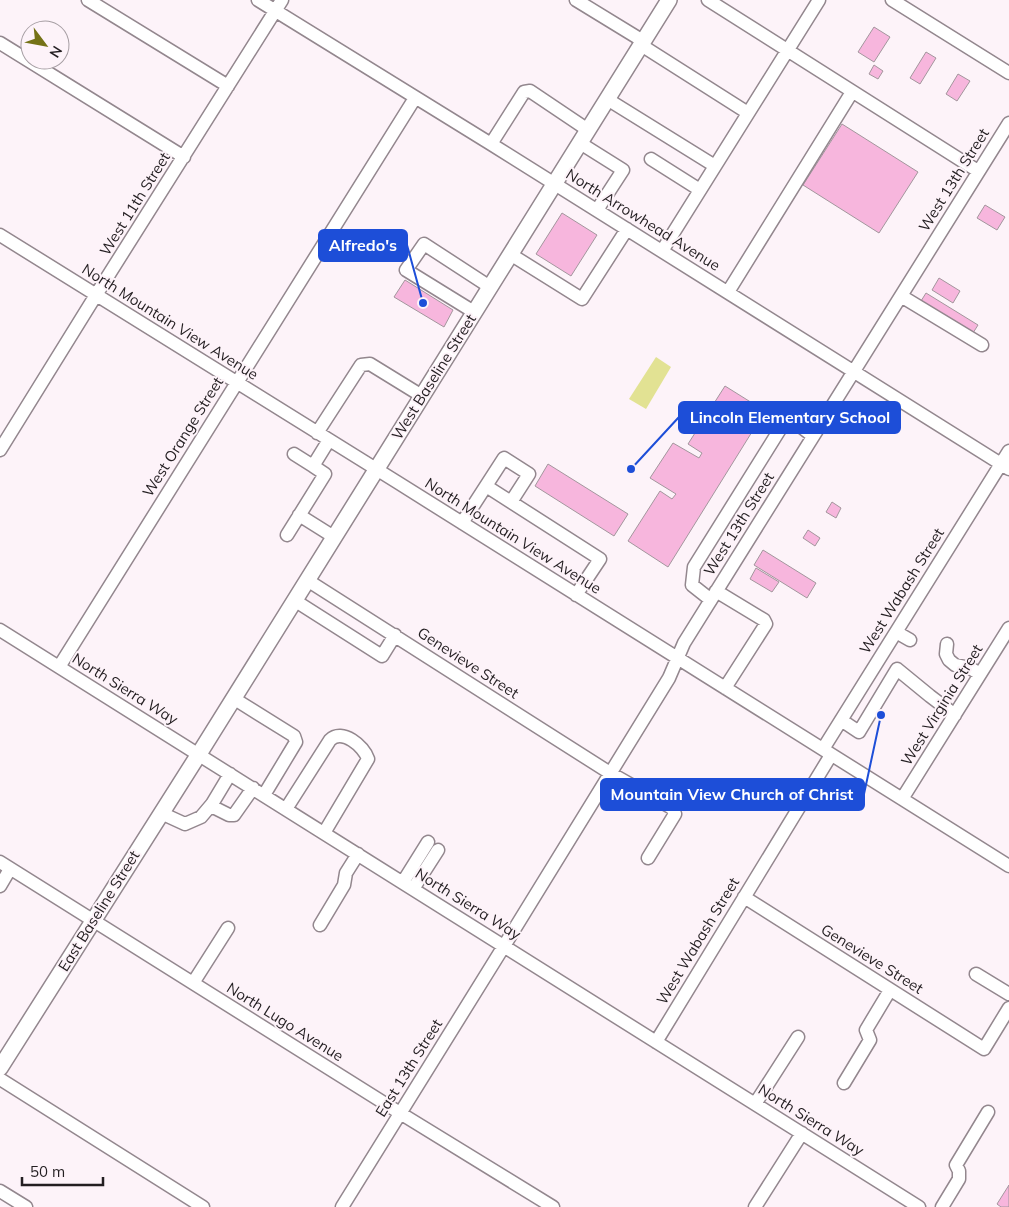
<svg xmlns="http://www.w3.org/2000/svg" width="1009" height="1207" font-family="Mulish,sans-serif">
	<style>
		.green { fill: #e2e293 }
		.building { fill: #f7b6dd; stroke: #a3969d }
		.lines { fill: none; stroke-linecap: round; stroke-linejoin: round }
		.minor-casing { stroke: #93878e; stroke-width: 15 }
		.major-casing { stroke: #93878e; stroke-width: 18 }
		.minor { stroke: #fff; stroke-width: 12 }
		.major { stroke: #fff; stroke-width: 15 }
		.labels { text-anchor: middle; stroke-width: 4; stroke-linejoin: round; paint-order: stroke }
		.street-label { font-size: 15px; fill: #231e21; stroke: #fdf3f9 }
		.leader { fill: none; stroke: #1d4ed8; stroke-width: 2 }
		.callout-dot { fill: #1d4ed8; stroke: #fdf3f9; stroke-width: 2 }
		.callout { fill: #1d4ed8; stroke: #1d4ed8; stroke-width: 2 }
		.callout-label { font-size: 16px; text-anchor: middle; font-weight: bold; fill: #fff }
	</style>
	<rect width="100%" height="100%" fill="#fdf3f9"/>
	<path class="green" d="M656,357L671,367L646,409L629,399Z"/>
	<path class="building" d="M874,27L890,37L874,62L858,52Z
		M926,52L936,58L920,84L910,78Z
		M874,65L883,71L878,79L869,74Z
		M958,74L970,81L957,101L946,94Z
		M842,124L918,172L879,233L803,185Z
		M985,205L1005,217L997,230L977,218Z
		M562,213L597,235L571,276L536,254Z
		M939,278L960,291L953,303L932,290Z
		M405,280L453,310L444,327L394,297Z
		M926,293L978,325L973,333L921,301Z
		M725,386L765,411L668,567L628,541L660,491L672,499L676,494L650,478L673,443L699,458L702,453L688,444Z
		M548,464L628,514L614,536L535,486Z
		M832,502L841,508L836,518L826,512Z
		M808,530L820,538L815,546L803,538Z
		M763,550L816,583L807,598L754,565Z
		M756,568L779,582L772,592L750,579Z
		M1009,1185V1207H1001L997,1204Z"/>
	<g class="lines">
		<defs>
			<path id="minor" d="M88,0L228,86
				M258,0L491,144L1009,469
				M576,0L643,41
				M708,0L978,171
				M892,0L1009,73
				M0,43L184,157
				M641,45L748,113
				M607,99L715,166
				M580,143L623,170L597,210
				M491,144L524,92L530,91L588,130
				M651,159L700,190
				M0,235L397,482L1009,866
				M662,251L819,0
				M510,254L582,299L627,229
				M728,292L852,92
				M901,296L982,345
				M474,312L406,270L424,244L490,287
				M317,433L361,365L370,364L422,396
				M0,450L96,295L282,0
				M294,454L313,466
				M486,486L600,559L576,595
				M299,515L334,537
				M462,523L504,458L529,474L511,502
				M287,535L325,474L313,466L329,440
				M307,580L610,773L672,808L675,814L648,858
				M716,591L764,620L766,624L725,688
				M294,600L382,656L395,635
				M711,600L692,585L694,567L782,426H800L813,436
				M0,630L919,1207
				M896,632L910,640
				M947,644L946,654L949,660L955,665L970,668L980,674
				M59,667L415,98
				M233,698L294,736L296,742L264,795
				M841,720L859,732L897,669L930,696L955,715
				M823,749L1009,451
				M902,799L1009,628
				M211,806L229,815H234L253,788
				M286,809L330,740C342,728 364,746 368,759L324,833
				M161,813L185,824L201,817L212,804L230,774
				M0,862L400,1113L553,1207
				M403,882L428,842
				M0,886L10,869
				M413,889L438,850
				M744,897L984,1049L1009,1008
				M320,925L344,885L346,873L358,854
				M976,974L1009,994
				M193,983L228,928
				M656,1042L831,755
				M0,1079L203,1207
				M844,1083L870,1040L866,1030L890,990
				M755,1104L798,1037
				M0,1191L26,1207
				M342,1207L504,946L669,678L684,643L1009,123
				M755,1207L802,1133
				M942,1207L959,1179V1171L956,1165L988,1112"/>
			<path id="major" d="M0,1068L199,754L669,0"/>
		</defs>
		<use href="#minor" class="minor-casing"/>
		<use href="#major" class="major-casing"/>
		<use href="#minor" class="minor"/>
		<use href="#major" class="major"/>
	</g>
	<g class="labels">
		<g class="street-label">
			<text transform="translate(954 180) rotate(-58)" y="5">West 13th Street</text>
			<text transform="translate(135 204) rotate(-58)" y="5">West 11th Street</text>
			<text transform="translate(643 220) rotate(32)" y="5">North Arrowhead Avenue</text>
			<text transform="translate(170 322) rotate(32)" y="5">North Mountain View Avenue</text>
			<text transform="translate(434 377) rotate(-58)" y="5">West Baseline Street</text>
			<text transform="translate(183 437) rotate(-58)" y="5">West Orange Street</text>
			<text transform="translate(739 524) rotate(-58)" y="5">West 13th Street</text>
			<text transform="translate(513 536) rotate(32)" y="5">North Mountain View Avenue</text>
			<text transform="translate(902 591) rotate(-58)" y="5">West Wabash Street</text>
			<text transform="translate(468 663) rotate(33)" y="5">Genevieve Street</text>
			<text transform="translate(125 689) rotate(32)" y="5">North Sierra Way</text>
			<text transform="translate(942 705) rotate(-58)" y="5">West Virginia Street</text>
			<text transform="translate(468 904) rotate(32)" y="5">North Sierra Way</text>
			<text transform="translate(99 911) rotate(-58)" y="5">East Baseline Street</text>
			<text transform="translate(698 941) rotate(-59)" y="5">West Wabash Street</text>
			<text transform="translate(872 959) rotate(32)" y="5">Genevieve Street</text>
			<text transform="translate(285 1022) rotate(32)" y="5">North Lugo Avenue</text>
			<text transform="translate(409 1068) rotate(-58)" y="5">East 13th Street</text>
			<text transform="translate(811 1120) rotate(32)" y="5">North Sierra Way</text>
		</g>
	</g>
	<path class="leader" d="M423 303L407 245M631 469L679 417M881 715L864 794"/>
	<g class="callout-dot">
		<circle cx="423" cy="303" r="5"/>
		<circle cx="631" cy="469" r="5"/>
		<circle cx="881" cy="715" r="5"/>
	</g>
	<g class="callout">
		<rect x="319" y="230" width="88" height="31" rx="5"/>
		<rect x="679" y="402" width="221" height="31" rx="5"/>
		<rect x="601" y="779" width="263" height="31" rx="5"/>
	</g>
	<g class="callout-label">
		<text x="363" y="251">Alfredo's</text>
		<text x="790" y="423">Lincoln Elementary School</text>
		<text x="732" y="800">Mountain View Church of Christ</text>
	</g>
	<g transform="translate(45 45) rotate(122)"><circle r="24" fill="#fdf3f9" stroke="#a69ea3"/>
	<path d="M0-4L9 19L0 12L-9 19Z" fill="#747216"/>
	<text y="-8" font-size="14" font-weight="bold" text-anchor="middle" fill="#231e21">N</text>
	</g>
	<path d="M22 1177v8h81v-8" fill="none" stroke="#231e21" stroke-width="2.5"/>
	<text x="30" y="1177" font-size="15" fill="#231e21" stroke="#fdf3f9" stroke-width="4" paint-order="stroke">50 m</text>
</svg>
